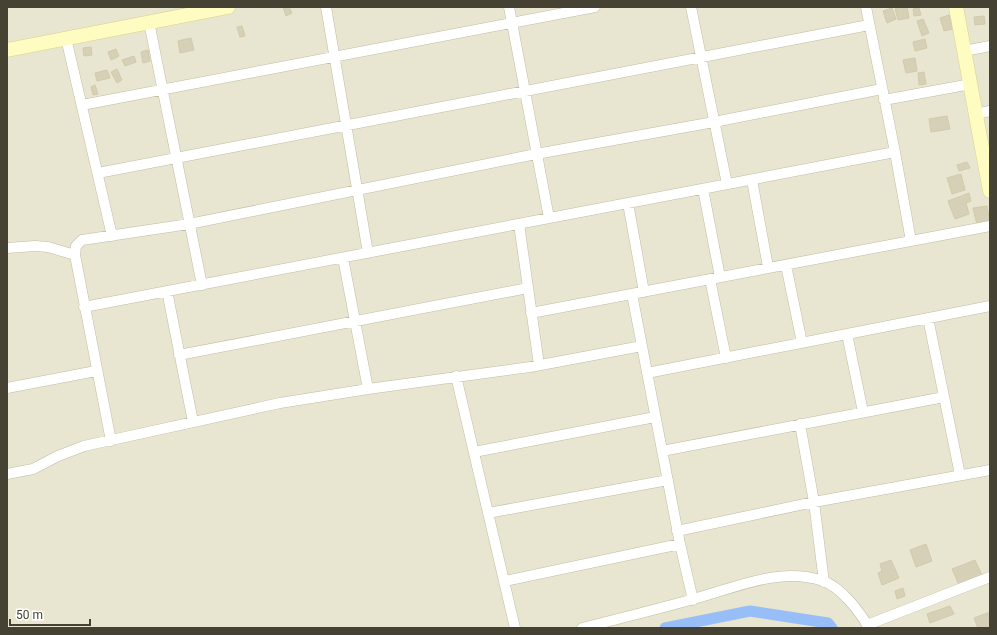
<svg xmlns="http://www.w3.org/2000/svg" width="997" height="635" font-family="Roboto,sans-serif">
	<style>
		.residential { fill: #e8e5d0 }
		.lines { fill: none; stroke-linecap: round; stroke-linejoin: round }
		.canal { stroke: #98bef8; stroke-width: 11 }
		.building { fill: #d6d0b7; stroke: #d2caaa }
		.street-casing { stroke: #c0bca5; stroke-width: 11 }
		.secondary-casing { stroke: #d9d38d; stroke-width: 15 }
		.street { stroke: #fff; stroke-width: 10 }
		.secondary { stroke: #fffcc2; stroke-width: 14 }
	</style>
	<rect width="100%" height="100%" fill="#f4f2e3"/>
	<path class="residential" d="M7,7H990V628H7Z"/>
	<g class="lines">
		<path class="canal" d="M665,628L750,611L828,623L832,628"/>
	</g>
	<path class="building" d="M283,7H289L292,13L286,16Z
		M900,7H907L909,18L898,20L895,9Z
		M892,8L896,19L887,23L883,11Z
		M919,8L921,15L914,16L913,9Z
		M949,15L953,29L944,31L940,18Z
		M984,16L985,24L975,25L974,17Z
		M923,19L929,33L922,36L917,21Z
		M242,26L245,36L240,37L237,27Z
		M191,38L194,50L180,53L178,41Z
		M925,39L927,48L915,51L913,42Z
		M91,47L92,55L84,56L83,48Z
		M116,49L119,56L111,60L108,52Z
		M148,50L150,61L143,63L141,52Z
		M134,56L136,62L125,66L122,60Z
		M915,58L917,71L906,73L903,60Z
		M117,69L122,80L117,83L111,72Z
		M107,70L110,78L97,81L95,73Z
		M924,72L926,84L919,85L918,73Z
		M95,85L98,94L93,95L91,87Z
		M947,116L950,129L931,132L929,119Z
		M967,162L970,168L959,171L957,165Z
		M961,174L965,190L952,194L947,178Z
		M969,193L971,201L966,203L969,214L955,219L948,201Z
		M987,206L990,222L977,225L973,208Z
		M926,544L932,561L916,567L910,550Z
		M891,560L899,578L882,585L878,573L882,571L880,564Z
		M975,560L982,575L959,585L952,569Z
		M903,588L905,596L897,599L895,591Z
		M950,606L954,614L930,623L927,614Z
		M990,612V628H978L974,618Z"/>
	<g class="lines">
		<defs>
			<path id="street" d="M326,7L368,253
				M509,7L549,218
				M691,7L727,184
				M866,7L895,152L911,241
				M149,22L202,285
				M66,38L112,236
				M964,51L990,46
				M884,100L971,84
				M82,105L595,7
				M975,114L990,111
				M98,173L869,25
				M752,180L768,267
				M703,189L720,277
				M628,203L644,292
				M519,224L539,365
				M7,248L35,246L48,247L75,255
				M343,258L368,389
				M786,265L802,343
				M710,279L726,358
				M167,291L193,422
				M632,294L680,544L693,600
				M84,307L895,152
				M531,313L990,226
				M928,318L960,475
				M847,334L863,412
				M179,355L528,288
				M647,373L990,306
				M456,376L515,628
				M7,388L96,371
				M800,424L814,502L824,582
				M111,441L75,255L76,246L82,240L189,224L536,154L714,122L882,89
				M662,451L944,397
				M474,452L655,417
				M7,474L33,469L58,456L84,446L280,403L368,389L530,367L642,346
				M488,513L668,480
				M677,531L814,502L990,470
				M505,581L680,544
				M867,625L990,577
				M582,628C618,619 654,610 690,600C733,589 778,566 823,581C841,587 860,612 869,628"/>
			<path id="secondary" d="M956,7L990,191
				M7,50L228,7"/>
		</defs>
		<use href="#street" class="street-casing"/>
		<use href="#secondary" class="secondary-casing"/>
		<use href="#street" class="street"/>
		<use href="#secondary" class="secondary"/>
	</g>
	<rect width="997" height="635" fill="none" stroke="#464233" stroke-width="16"/>
	<path d="M10 619v6h80v-6" fill="none" stroke="#464233" stroke-width="2"/>
	<text x="16" y="619" font-size="12" fill="#464233" stroke="#ffffff" stroke-width="3" paint-order="stroke">50 m</text>
</svg>
